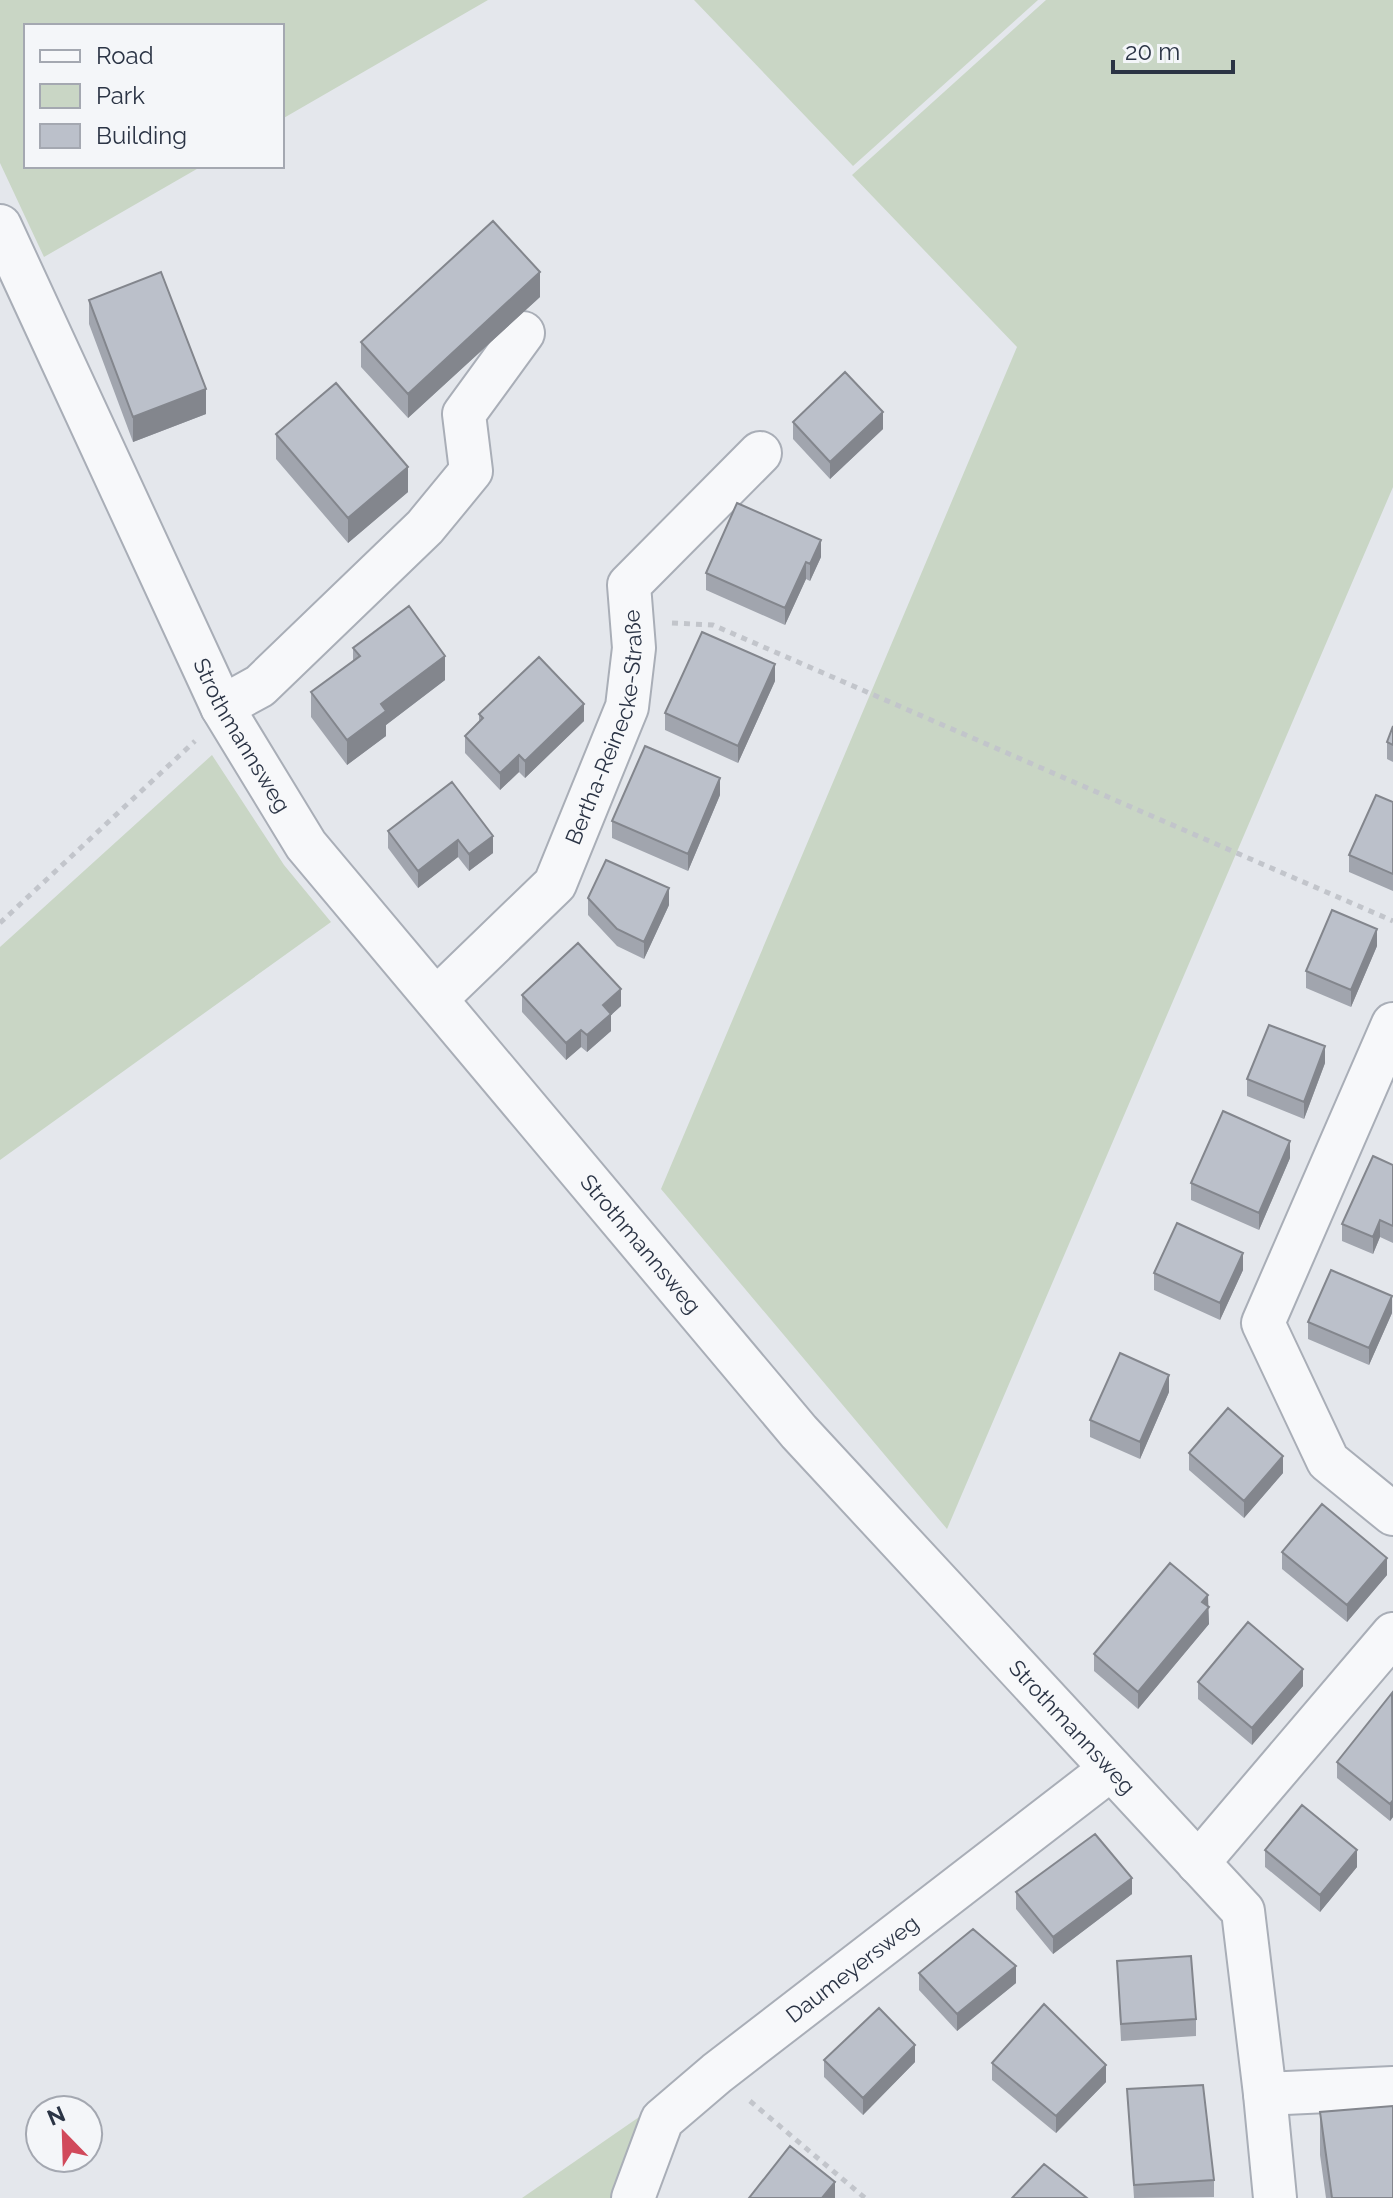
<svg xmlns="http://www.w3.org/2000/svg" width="1393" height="2198" font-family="Raleway,sans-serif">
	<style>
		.green { fill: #c9d6c5 }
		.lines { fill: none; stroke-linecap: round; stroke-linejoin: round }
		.minor-casing { stroke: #a9aeb7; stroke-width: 46 }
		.path { stroke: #c2c5cb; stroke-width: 5; stroke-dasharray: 6 6; stroke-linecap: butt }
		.minor { stroke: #f7f8fa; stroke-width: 42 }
		.wall { fill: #a1a5ae }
		.shaded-wall { fill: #83868d }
		.building { fill: #bbc0ca; stroke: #83868d; stroke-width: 2 }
		.labels { text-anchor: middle; stroke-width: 6; stroke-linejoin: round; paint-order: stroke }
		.street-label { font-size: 22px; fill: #2b3445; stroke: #f4f6f9 }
	</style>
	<rect width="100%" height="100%" fill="#e4e7ec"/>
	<path class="green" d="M0,0H488L282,119V26H26V166H202L44,257L0,163Z
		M694,0H1038L853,166Z
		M1046,0H1393V487L947,1529L661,1189L1017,347L852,175Z
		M212,755L284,865L331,922L0,1160V947Z
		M655,2106L614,2198H522Z"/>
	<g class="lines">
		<defs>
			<g id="minor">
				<path id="s1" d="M0,226L222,707L306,845L799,1432L1243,1911L1265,2094L1393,2088"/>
				<path d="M222,707L260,686L425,527L471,471L464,414L523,333"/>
				<path id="s2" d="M436,999L555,884L627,707L634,648L629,585L760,453"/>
				<path d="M1393,1024L1263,1323L1328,1461L1393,1514"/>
				<path d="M1198,1863L1393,1634"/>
				<path d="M1265,2094L1275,2198"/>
				<path id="s3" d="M633,2198L662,2120L717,2073L1111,1769"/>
			</g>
		</defs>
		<use href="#minor" class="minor-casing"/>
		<path class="path" d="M672,623L713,625L1393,921
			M0,923L195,741
			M750,2101L865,2198"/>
		<use href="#minor" class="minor"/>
	</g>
	<path class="wall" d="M540,297L408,418L361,367V342Z
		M89,300L206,414L133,442L89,324Z
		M793,422L883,429L830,479L793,439Z
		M276,434L408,492L348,543L276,459Z
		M821,557L810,581L806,579L785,625L706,590V573Z
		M353,648L445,680L386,725V736L347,765L311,717V692L353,661Z
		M775,681L738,763L665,730V713Z
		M479,714L584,721L525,778L519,772L500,790L465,753V736L479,721Z
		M1393,726V762L1387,759V742Z
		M452,782L493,853L469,871L458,857L418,888L388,848V831Z
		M720,795L688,871L612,838V821Z
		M1393,802V891L1349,872V855Z
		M588,898L669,905L644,959L617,946L588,915Z
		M1377,946L1351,1007L1306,988V971Z
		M522,995L621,1006L611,1015V1031L587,1052L581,1047L566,1060L522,1012Z
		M1325,1063L1304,1119L1247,1096V1079Z
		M1290,1158L1259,1230L1191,1200V1183Z
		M1393,1165V1243L1380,1237L1373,1254L1342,1241V1224Z
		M1243,1270L1220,1320L1154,1290V1273Z
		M1392,1313L1369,1365L1308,1339V1322Z
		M1169,1392L1140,1459L1090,1437V1420Z
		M1189,1453L1283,1473L1244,1518L1189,1470Z
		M1282,1552L1387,1575L1347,1622L1282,1569Z
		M1208,1607L1209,1624L1138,1709L1094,1671V1654Z
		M1198,1682L1303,1686L1252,1745L1198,1699Z
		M1393,1694V1817L1390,1821L1337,1778V1762Z
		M1265,1850L1357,1867L1320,1912L1265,1867Z
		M1016,1892L1132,1894L1053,1954L1016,1909Z
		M1117,1961L1196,2019V2036L1121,2041Z
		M919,1973L1016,1983L957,2031L919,1990Z
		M824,2060L915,2062L863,2115L824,2077Z
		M992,2063L1106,2082L1056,2133L992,2080Z
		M1127,2089L1214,2180V2197L1134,2198Z
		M1320,2112L1393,2198H1326L1320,2155Z"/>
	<path class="shaded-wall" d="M540,272V297L408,418V394Z
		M206,389V414L133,442V417Z
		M883,412V429L830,479V462Z
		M408,467V492L348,543V518Z
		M821,540V557L810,581V564Z
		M806,562V579L785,625V608Z
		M445,656V680L386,725V736L347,765V740L381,704Z
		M775,664V681L738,763V746Z
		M584,704V721L525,778V761Z
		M519,755V772L500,790V773Z
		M720,778V795L688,871V854Z
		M493,836V853L469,871V854Z
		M458,840V857L418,888V871Z
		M669,888V905L644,959V942Z
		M1377,929V946L1351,1007V990Z
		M621,989V1006L611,1015V1031L587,1052V1035L603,1005Z
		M581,1030V1047L566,1060V1043Z
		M1325,1046V1063L1304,1119V1102Z
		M1290,1141V1158L1259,1230V1213Z
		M1380,1220V1237L1373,1254V1237Z
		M1243,1253V1270L1220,1320V1303Z
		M1392,1296V1313L1369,1365V1348Z
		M1169,1375V1392L1140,1459V1442Z
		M1283,1456V1473L1244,1518V1501Z
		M1387,1558V1575L1347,1622V1605Z
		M1208,1595L1209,1624L1138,1709V1692Z
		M1303,1669V1686L1252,1745V1728Z
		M1393,1800V1817L1390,1821V1804Z
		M1357,1850V1867L1320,1912V1895Z
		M1132,1878V1894L1053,1954V1937Z
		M1016,1966V1983L957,2031V2014Z
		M915,2045V2062L863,2115V2098Z
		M1106,2065V2082L1056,2133V2116Z
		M835,2182V2198H822Z"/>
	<path class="building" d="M493,221L540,272L408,394L361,342Z
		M161,272L206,389L133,417L89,300Z
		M845,372L883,412L830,462L793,422Z
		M336,383L408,467L348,518L276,434Z
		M737,503L821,540L810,564L806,562L785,608L706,573Z
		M409,606L445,656L381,704L386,711L347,740L311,692L360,656L353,648Z
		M702,632L775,664L738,746L665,713Z
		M539,657L584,704L525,761L519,755L500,773L465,736L483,718L479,714Z
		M1393,726V745L1387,742Z
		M645,746L720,778L688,854L612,821Z
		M452,782L493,836L469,854L458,840L418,871L388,831Z
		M1376,795L1393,802V874L1349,855Z
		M606,860L669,888L644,942L617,929L588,898Z
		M1332,910L1377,929L1351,990L1306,971Z
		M578,943L621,989L603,1005L611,1014L587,1035L581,1030L566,1043L522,995Z
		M1269,1025L1325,1046L1304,1102L1247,1079Z
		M1223,1111L1290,1141L1259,1213L1191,1183Z
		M1373,1156L1393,1165V1226L1380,1220L1373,1237L1342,1224Z
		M1177,1223L1243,1253L1220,1303L1154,1273Z
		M1331,1270L1392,1296L1369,1348L1308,1322Z
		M1120,1353L1169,1375L1140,1442L1090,1420Z
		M1228,1408L1283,1456L1244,1501L1189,1453Z
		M1322,1504L1387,1558L1347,1605L1282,1552Z
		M1170,1563L1208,1595L1202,1602L1209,1607L1138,1692L1094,1654Z
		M1248,1622L1303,1669L1252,1728L1198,1682Z
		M1392,1693L1393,1800L1390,1804L1337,1762Z
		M1302,1805L1357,1850L1320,1895L1265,1850Z
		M1095,1834L1132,1878L1053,1937L1016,1892Z
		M973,1929L1016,1966L957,2014L919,1973Z
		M1191,1956L1196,2019L1121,2024L1117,1961Z
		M1044,2004L1106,2065L1056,2116L992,2063Z
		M879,2008L915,2045L863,2098L824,2060Z
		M1203,2085L1214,2180L1134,2185L1127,2089Z
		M1393,2106V2198H1332L1320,2112Z
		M790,2146L835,2182L822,2198H749Z
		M1044,2164L1087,2198H1012Z"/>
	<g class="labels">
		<g class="street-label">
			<text dy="8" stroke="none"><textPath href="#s2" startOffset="332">Bertha-Reinecke-Straße</textPath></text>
			<text dy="8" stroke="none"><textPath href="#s1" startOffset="564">Strothmannsweg</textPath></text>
			<text dy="8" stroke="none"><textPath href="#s1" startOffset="1212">Strothmannsweg</textPath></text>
			<text dy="8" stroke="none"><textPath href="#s1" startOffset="1860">Strothmannsweg</textPath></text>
			<text dy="8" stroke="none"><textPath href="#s3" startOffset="326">Daumeyersweg</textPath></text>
		</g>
	</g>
	<rect x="24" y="24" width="260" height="144" fill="#f4f6f9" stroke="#a4a8b1" stroke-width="2"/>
	<rect x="40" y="50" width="40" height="12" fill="#f7f8fa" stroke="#a4a8b1" stroke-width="2"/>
	<text x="96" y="64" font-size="24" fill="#2b3445">Road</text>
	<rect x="40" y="84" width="40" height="24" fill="#c9d6c5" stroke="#a4a8b1" stroke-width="2"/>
	<text x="96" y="104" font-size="24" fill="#2b3445">Park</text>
	<rect x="40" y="124" width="40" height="24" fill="#bbc0ca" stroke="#a4a8b1" stroke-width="2"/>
	<text x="96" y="144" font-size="24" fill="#2b3445">Building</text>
	<g transform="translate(64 2134) rotate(337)"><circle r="38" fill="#f4f6f9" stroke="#a4a8b1" stroke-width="2"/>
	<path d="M0-6L14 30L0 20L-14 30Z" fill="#d1495b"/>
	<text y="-12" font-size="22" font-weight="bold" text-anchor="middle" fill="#2b3445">N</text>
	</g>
	<path d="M1113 60v12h120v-12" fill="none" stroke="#2b3445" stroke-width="4"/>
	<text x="1125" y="60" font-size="24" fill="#2b3445" stroke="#f4f6f9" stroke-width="6" paint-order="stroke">20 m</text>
</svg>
